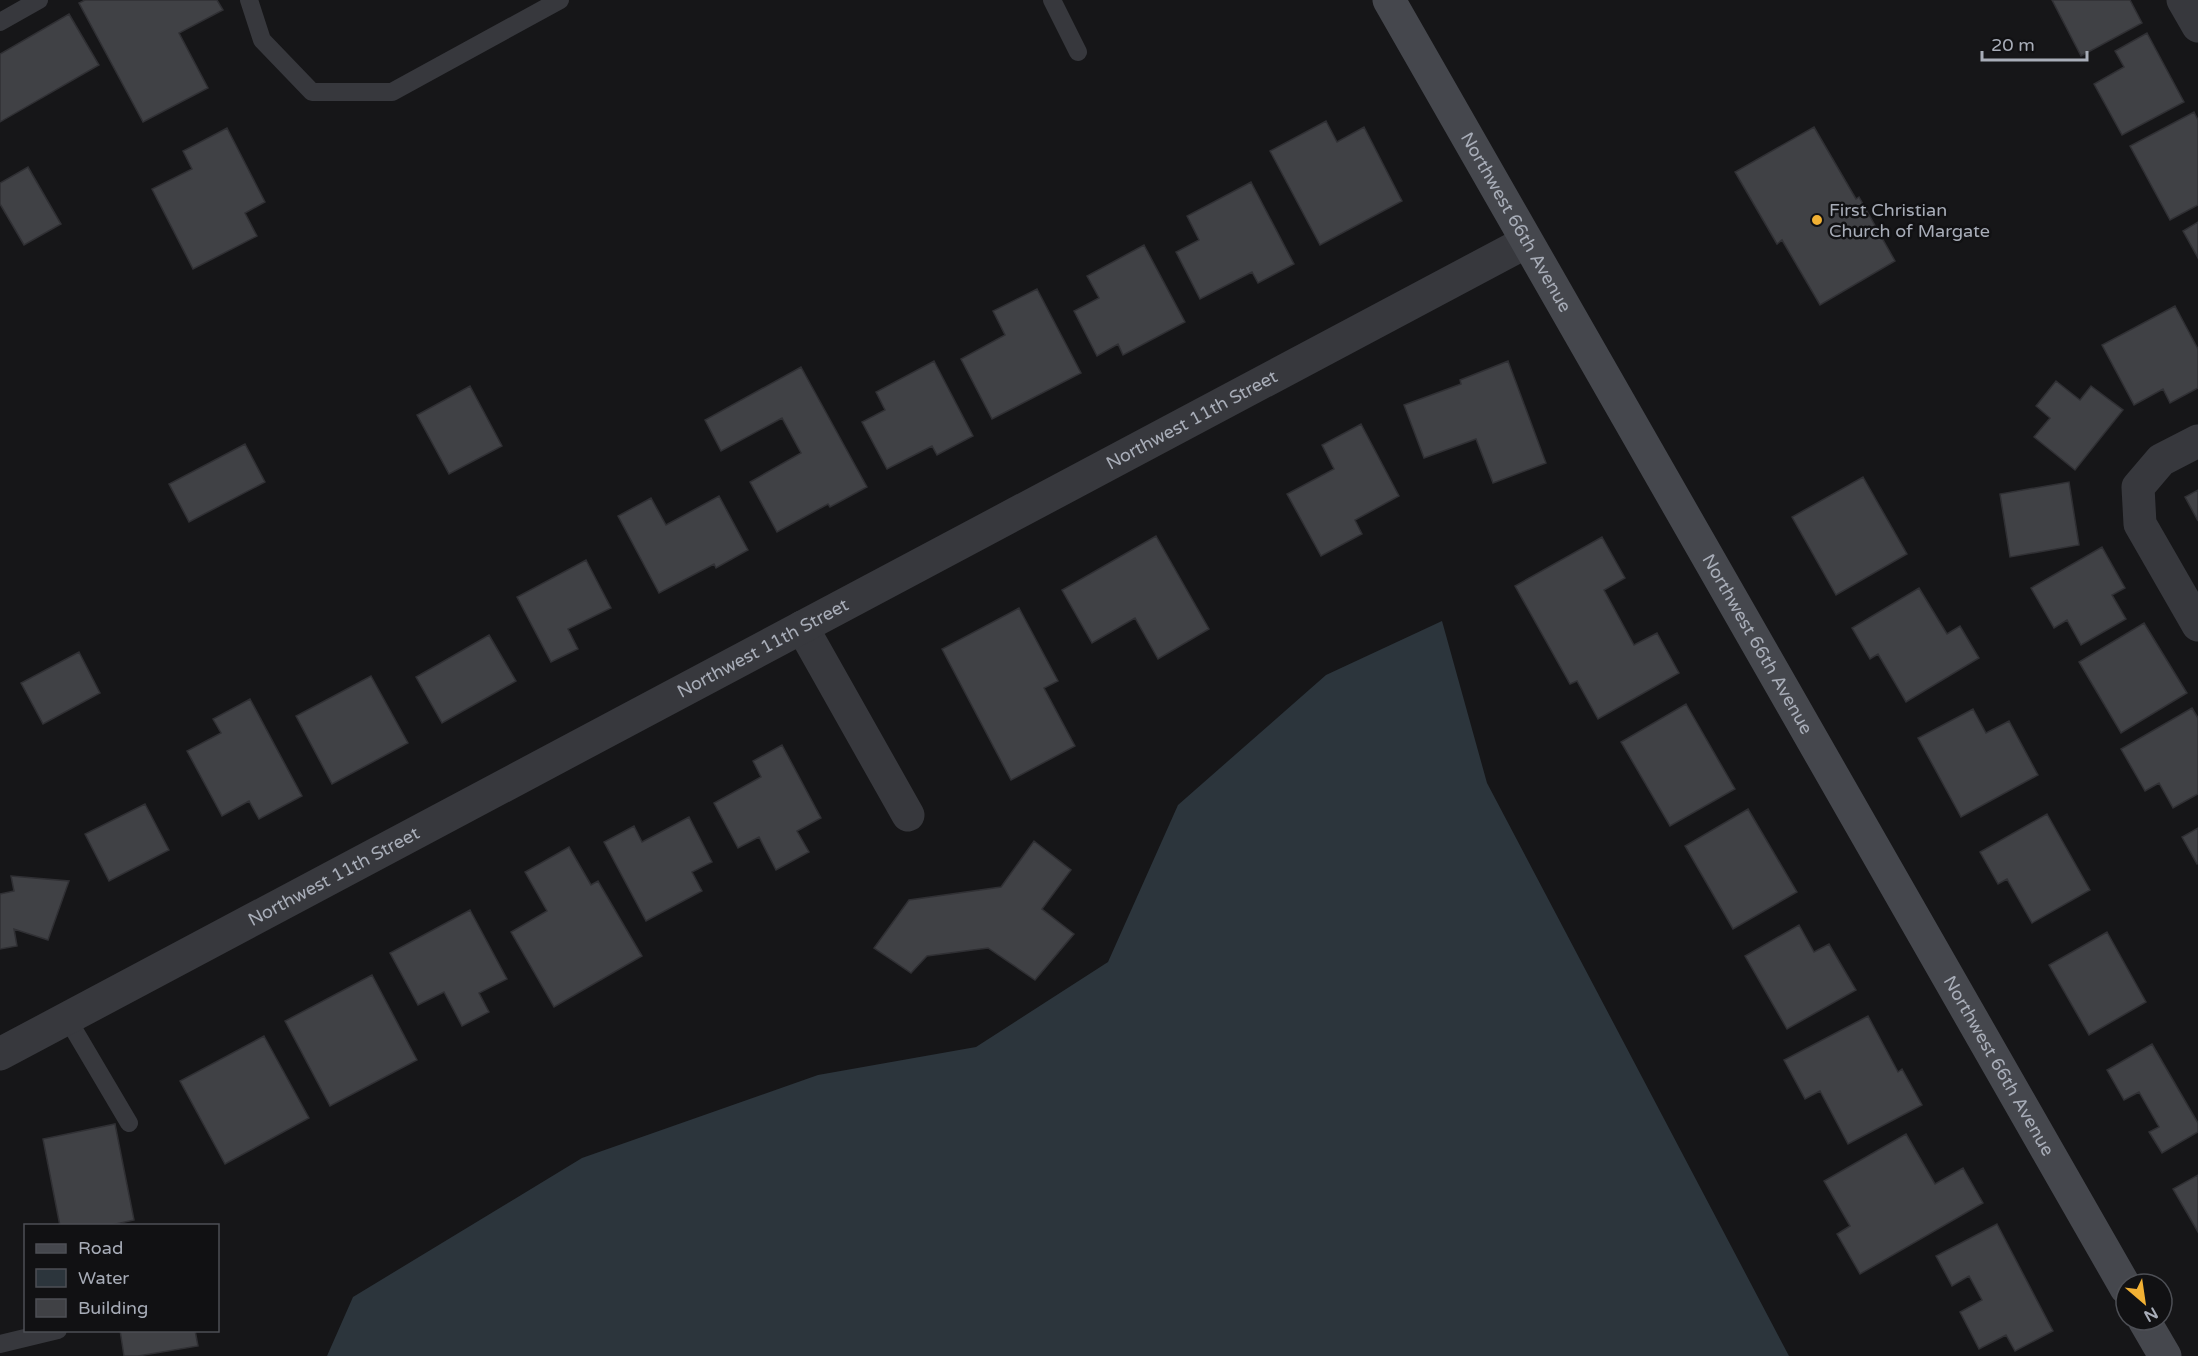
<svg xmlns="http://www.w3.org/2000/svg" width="2198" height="1356" font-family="'Varela Round',sans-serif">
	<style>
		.water { fill: #2c353c }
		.building { fill: #404145; stroke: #303034; stroke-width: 1.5 }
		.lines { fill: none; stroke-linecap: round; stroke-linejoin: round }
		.lane { stroke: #37383d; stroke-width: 18 }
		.street { stroke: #37383d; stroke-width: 33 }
		.secondary { stroke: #45474d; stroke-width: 33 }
		.poi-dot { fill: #f2b134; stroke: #111113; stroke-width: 2 }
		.labels { text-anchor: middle; stroke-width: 5; stroke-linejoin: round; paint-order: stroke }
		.poi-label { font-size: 18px; fill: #a8adb8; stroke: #111113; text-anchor: start }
		.street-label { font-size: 18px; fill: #a8adb8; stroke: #111113 }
	</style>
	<rect width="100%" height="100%" fill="#161618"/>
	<path class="water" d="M1442,621L1487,783L1789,1356H327L353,1297L582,1158L818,1075L976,1047L1108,962L1178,805L1326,675Z"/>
	<path class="building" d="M85,0H217L223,10L179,33L208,88L143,122L79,3Z
		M2052,0H2130L2142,23L2081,56Z
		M69,14L99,65L0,122V54Z
		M2147,33L2184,102L2122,135L2094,84L2124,67L2115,51Z
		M2194,112L2198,120V205L2170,220L2130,146Z
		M1326,121L1337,142L1364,127L1402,201L1320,245L1270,151Z
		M1814,127L1856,199L1859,197L1895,261L1820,305L1782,240L1777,244L1735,172Z
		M227,128L265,202L245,213L257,236L193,269L152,189L192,169L183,151Z
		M28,167L61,224L24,245L0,204V183Z
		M1251,182L1294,264L1258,283L1252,272L1200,299L1176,252L1199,240L1187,216Z
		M2198,222V258L2183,231Z
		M1144,245L1185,322L1123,355L1118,344L1097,356L1074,311L1099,298L1087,276Z
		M1037,289L1081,373L992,419L961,359L1005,335L993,311Z
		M2175,306L2198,349V388L2170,403L2163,389L2134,405L2102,345Z
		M934,361L973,436L937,455L932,446L887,469L862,422L885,410L876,392Z
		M1508,361L1546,463L1493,483L1476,439L1424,458L1404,405L1461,384L1460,380Z
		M801,367L867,487L830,507L828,504L777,532L750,482L801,453L782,418L721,451L705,420Z
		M2056,381L2080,400L2091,386L2123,410L2075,470L2034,437L2050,418L2036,406Z
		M470,386L502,446L449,474L417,415Z
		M1361,424L1399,496L1355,520L1362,534L1321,556L1287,494L1334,469L1322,445Z
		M245,444L265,482L189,522L169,484Z
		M1863,477L1907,554L1836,595L1792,517Z
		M2069,482L2079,545L2010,557L2000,494Z
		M2198,490V521L2185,497Z
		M719,496L748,550L716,568L714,564L659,593L618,516L651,498L666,525Z
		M1156,536L1209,629L1158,659L1135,618L1092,643L1062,590Z
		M1602,537L1625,578L1604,590L1634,645L1657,633L1679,673L1598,719L1577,681L1570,684L1515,586Z
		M2102,547L2125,588L2112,595L2126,619L2081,645L2067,620L2054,628L2031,588Z
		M586,560L611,608L568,629L578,649L551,662L517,597Z
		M1919,588L1947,634L1960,626L1979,658L1906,702L1878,654L1870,659L1852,628Z
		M1019,608L1058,681L1044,688L1075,746L1011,780L942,649Z
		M2144,623L2187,693L2121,733L2079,662Z
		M489,635L516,681L442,723L416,677Z
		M79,652L100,693L43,724L21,683Z
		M371,676L408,743L332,784L296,716Z
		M250,699L302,796L259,819L249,801L222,816L187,751L221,733L213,719Z
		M1686,704L1735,789L1670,826L1621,742Z
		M2192,708L2198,718V794L2173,808L2159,783L2145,791L2121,749Z
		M1973,709L1986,733L2009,721L2038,775L1961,817L1918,738Z
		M782,745L821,818L797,831L809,852L776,870L759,837L738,848L714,803L761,777L753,761Z
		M145,804L169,850L109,881L85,834Z
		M1748,809L1797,892L1733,929L1685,846Z
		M2047,814L2090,890L2032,923L2007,879L1998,884L1980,852Z
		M689,817L712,862L692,872L702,891L646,921L604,842L634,826L642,842Z
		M2198,828V863L2197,864L2182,837Z
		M1034,841L1071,870L1042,909L1074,934L1035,980L988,948L927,956L911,973L874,948L909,900L1001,887Z
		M569,847L591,885L598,881L642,956L554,1007L511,932L547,911L525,872Z
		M11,876L69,881L48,940L14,929L17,946L0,949V894L14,891Z
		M470,910L507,979L479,993L489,1012L462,1026L444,992L418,1005L390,953Z
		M1799,925L1814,952L1829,944L1856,990L1787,1029L1745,956Z
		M2107,932L2146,1002L2089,1035L2049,965Z
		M372,975L417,1060L330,1106L285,1021Z
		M1868,1016L1898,1072L1902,1069L1922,1105L1848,1144L1820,1091L1805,1099L1784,1060Z
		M264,1036L309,1118L225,1164L180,1081Z
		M2152,1044L2198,1123V1132L2162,1153L2149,1132L2159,1127L2139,1092L2124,1100L2107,1070Z
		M115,1124L134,1220L107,1226H60L43,1139Z
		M1906,1134L1935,1184L1963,1168L1983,1203L1860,1274L1837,1234L1850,1226L1824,1181Z
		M2198,1175V1232L2173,1189Z
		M1997,1224L2053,1331L2015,1351L2006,1335L1979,1349L1960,1312L1982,1300L1969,1276L1952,1286L1936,1256Z
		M120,1330H195L198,1346L138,1356H124Z"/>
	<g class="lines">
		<path class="lane" d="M249,0L262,40L312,92H392L560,0
			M1052,0L1078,52
			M0,22L39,0
			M67,1018L129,1123
			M0,1344L58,1330"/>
		<g class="street">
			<path d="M2183,0L2198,26"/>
			<path d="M2198,441L2161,460L2138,487L2140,524L2198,625"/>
			<path d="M802,627L908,815"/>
			<path id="s1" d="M0,1054L1526,242"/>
		</g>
		<g class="secondary">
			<path id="s2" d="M1389,0L2126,1288"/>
			<path d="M2144,1320L2165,1356"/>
		</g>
	</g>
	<circle class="poi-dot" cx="1817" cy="220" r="6"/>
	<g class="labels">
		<g class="poi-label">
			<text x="1829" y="216">First Christian<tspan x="1829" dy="21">Church of Margate</tspan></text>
		</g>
		<g class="street-label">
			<text dy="6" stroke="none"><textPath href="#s2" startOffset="256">Northwest 66th Avenue</textPath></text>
			<text dy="6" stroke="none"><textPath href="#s1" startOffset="1350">Northwest 11th Street</textPath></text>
			<text dy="6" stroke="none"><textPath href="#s2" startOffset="742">Northwest 66th Avenue</textPath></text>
			<text dy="6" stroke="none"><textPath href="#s1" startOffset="864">Northwest 11th Street</textPath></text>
			<text dy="6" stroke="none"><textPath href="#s1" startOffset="378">Northwest 11th Street</textPath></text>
			<text dy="6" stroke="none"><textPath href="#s2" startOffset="1228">Northwest 66th Avenue</textPath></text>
		</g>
	</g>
	<rect x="24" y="1224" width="195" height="108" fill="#111113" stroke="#4d4f55" stroke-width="1.5"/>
	<rect x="36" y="1244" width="30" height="9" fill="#45474d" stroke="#4d4f55" stroke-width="1.5"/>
	<text x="78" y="1254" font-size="18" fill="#a8adb8">Road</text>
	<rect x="36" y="1269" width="30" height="18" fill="#2c353c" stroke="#4d4f55" stroke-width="1.5"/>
	<text x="78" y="1284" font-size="18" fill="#a8adb8">Water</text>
	<rect x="36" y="1299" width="30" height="18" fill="#404145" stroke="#4d4f55" stroke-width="1.5"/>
	<text x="78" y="1314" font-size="18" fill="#a8adb8">Building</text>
	<g transform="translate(2144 1302) rotate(151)"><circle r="28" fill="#111113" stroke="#4d4f55" stroke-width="1.5"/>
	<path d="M0-4.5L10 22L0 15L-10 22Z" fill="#f2b134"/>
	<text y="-9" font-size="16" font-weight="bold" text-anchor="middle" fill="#a8adb8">N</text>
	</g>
	<path d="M1982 51v9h105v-9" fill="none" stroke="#a8adb8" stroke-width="3"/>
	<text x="1991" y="51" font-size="18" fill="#a8adb8" stroke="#111113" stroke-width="4.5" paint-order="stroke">20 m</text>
</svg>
